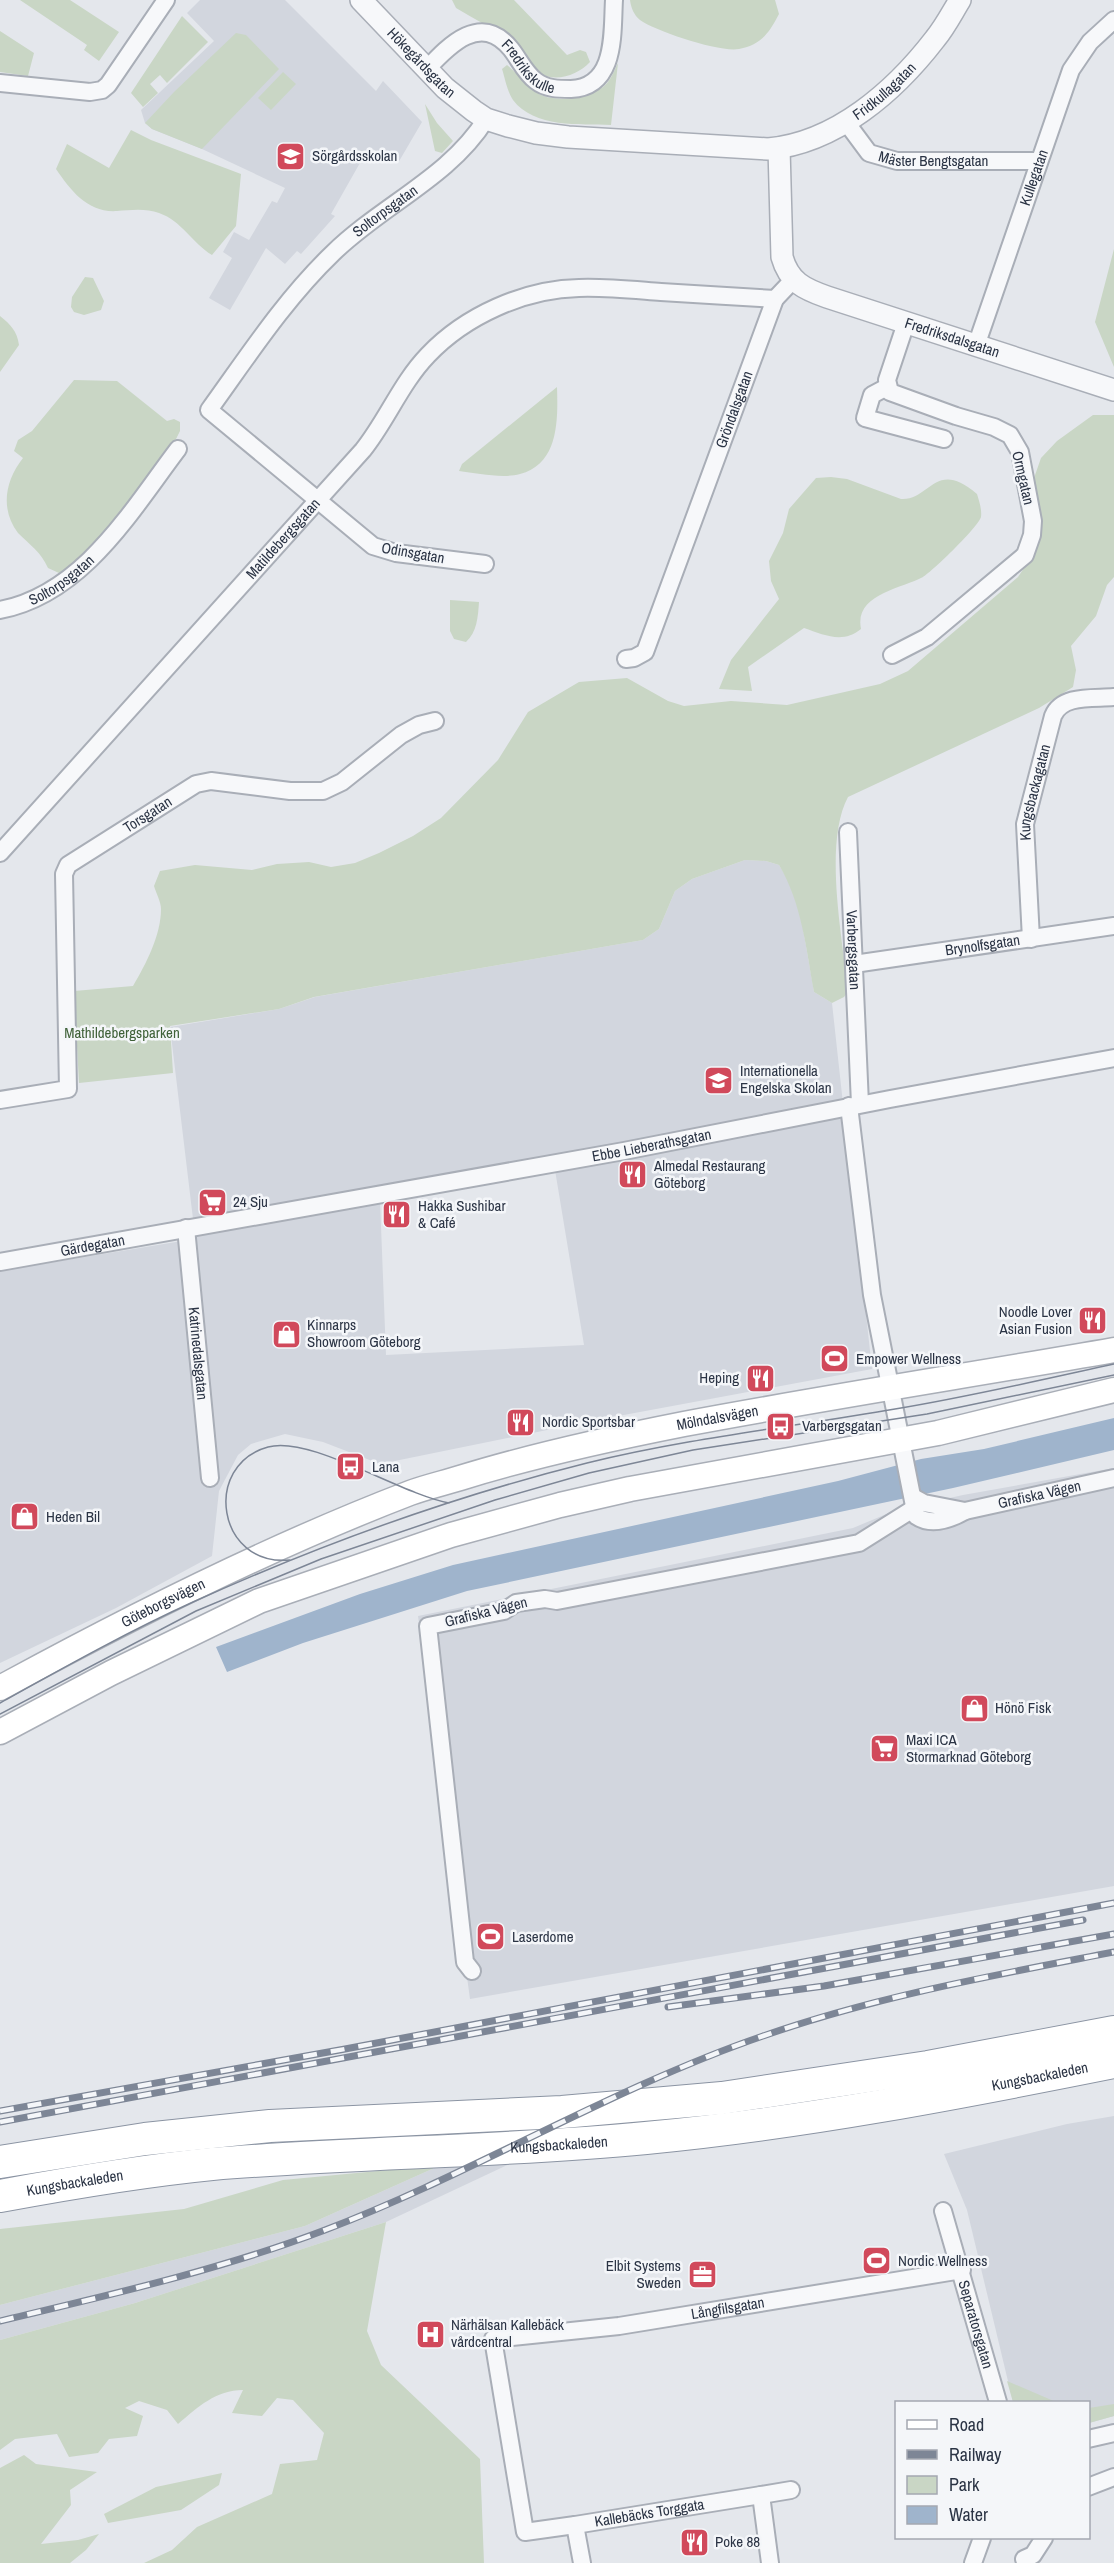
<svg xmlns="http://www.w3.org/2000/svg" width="1114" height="2563" font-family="'Archivo Narrow',sans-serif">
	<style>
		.built { fill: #d2d6de; fill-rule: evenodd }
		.green { fill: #c9d6c5 }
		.water { fill: #9fb4cc }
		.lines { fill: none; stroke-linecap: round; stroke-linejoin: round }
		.minor-casing { stroke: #a9aeb7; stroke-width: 20 }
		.tertiary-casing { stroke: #a9aeb7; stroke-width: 24 }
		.secondary-casing { stroke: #a9aeb7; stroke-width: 27 }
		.motorway-casing { stroke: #8b94a3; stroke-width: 34 }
		.minor { stroke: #f7f8fa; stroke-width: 16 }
		.tertiary { stroke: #f7f8fa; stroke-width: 21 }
		.secondary { stroke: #fff; stroke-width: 24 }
		.motorway { stroke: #fff; stroke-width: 32 }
		.tram { stroke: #7d8696; stroke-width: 1.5 }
		.rail-casing { stroke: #7d8696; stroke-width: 7 }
		.rail { stroke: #f4f6f9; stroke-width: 4.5; stroke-dasharray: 14; stroke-linecap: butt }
		.labels { text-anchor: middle; stroke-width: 5; stroke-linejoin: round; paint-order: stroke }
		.street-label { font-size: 15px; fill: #2b3445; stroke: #f4f6f9 }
		.poi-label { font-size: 15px; fill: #2b3445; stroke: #f4f6f9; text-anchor: start }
		.park-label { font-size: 15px; fill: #3f6138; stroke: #f4f6f9 }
	</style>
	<rect width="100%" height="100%" fill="#e4e7ec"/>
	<path class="built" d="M200,0H285L376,91L383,81L422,122L398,163L369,147L331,214L335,216L301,254L297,251L285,264L266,248L230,310L209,298L232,258L223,252L234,232L249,240L272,201L277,203L285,188L202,149L152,129L145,123L141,110L214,41L187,13Z
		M745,860L766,861L779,865L792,886L801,917L814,992L832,1003L872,1369L586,1422L380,1464L323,1442L285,1434L251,1444L238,1455L219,1491L212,1556L116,1608L0,1663V1271L188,1240L193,1219L170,1027L279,1009L315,997L643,940L659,929L675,891L692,879ZM555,1170L584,1345L386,1355L380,1200Z
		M1114,1468V1886L470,1999L418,1616L853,1528L896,1510L963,1495Z
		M1114,2116V2416L1089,2423L1088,2402H1013L967,2210L944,2154L1067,2124Z
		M516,2161L386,2222L135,2303L0,2340V2305L305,2226L441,2165Z"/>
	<path class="green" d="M20,0H70L119,32L99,61L84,50L87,45Z
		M452,0H514L567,55L580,50L586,52L590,62C578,75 556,83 539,73C528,65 523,49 512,41C494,29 474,19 456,8Z
		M630,0H775L779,14C769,33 762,44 739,49C721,53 655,31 640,20C634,15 631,8 630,0Z
		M182,16L208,42L167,83L160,75L150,84L158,93L143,107L131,93Z
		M0,31L34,53L28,76L0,72Z
		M236,33L246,35L279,69L202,149L152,129L145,123L174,92Z
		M618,63L611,125C580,124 534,128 513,100C507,91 505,78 502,69L507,65C518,74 526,86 539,94C555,103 588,98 603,87C610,82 614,71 618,63Z
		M283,72L296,84L271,110L258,98Z
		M425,104L437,123L453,141L442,153L435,151Z
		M131,130L151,140L241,174L236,226L212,255C192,243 182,221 159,213C146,208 130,210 117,211C88,213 71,191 56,169L67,144L109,168Z
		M1114,249V367L1095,322Z
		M85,277L93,278L104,301L101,310L84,315L74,312L71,307L72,297Z
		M0,316C11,325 17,331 19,345L0,372Z
		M74,380L117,381L167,421L174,419L180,422V431L174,443C150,474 92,559 59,573L48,568C41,552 30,545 18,533C0,509 5,481 23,458L14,451L18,440L32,431Z
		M557,387C558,419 559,464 520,474C502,479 477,473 459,471L462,464Z
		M1093,415H1114V577L1107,585L1096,616L1071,646L1076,670L1073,687L1039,708L848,797C823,844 843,939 848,992L844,997L832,1003L814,992C806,948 802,904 779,865L766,861L745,860L692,879L675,891L659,929L643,940L314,997L279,1009L170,1026L173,1073L79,1083L74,991L133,986C146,964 161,935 161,909C161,902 156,893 154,886L160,871L195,865L252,870L277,864L309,862L331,867L355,863L379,853L413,836L441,818L498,760L528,712L579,682L627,678L668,701L684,706L731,701L787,705L880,684L908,671L1018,577L1036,550L1041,527L1034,478L1041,458L1057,441Z
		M831,477L847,479L901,499C930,501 935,458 977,494C979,501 982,509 981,517C978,527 933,571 923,577C901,589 854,594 861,629C843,644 824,635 804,628L748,667L752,691L719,689L731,660L779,599L771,581L769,561L783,533L789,509L816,478Z
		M450,600L479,602C478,617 477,632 466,642L454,639L450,631Z
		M441,2165L305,2226L0,2305V2229L184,2209L283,2180Z
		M386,2222L367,2331L381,2365L480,2459L484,2563H144L172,2550L197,2527L272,2494L280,2464L317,2460L324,2433L293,2400L277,2398L262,2416L232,2413L243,2390C216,2390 198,2407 178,2424L167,2410L139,2401L125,2408L143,2416L137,2436L109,2439L98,2453L69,2457L57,2434L15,2439L0,2450V2340L135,2303Z
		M1007,2381L1056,2402H1013Z
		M1114,2404V2416L1089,2423V2408Z
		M24,2455L36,2464L97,2472L70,2490L71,2505L41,2544L78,2540L99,2534L86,2550L70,2563H0V2468Z
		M222,2473L219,2485L181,2510L108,2523L104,2514L156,2487Z"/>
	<path class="water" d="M1114,1418V1450L953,1488L467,1591L303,1643L227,1672L216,1647L360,1594L453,1565L838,1481L921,1459L984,1449Z"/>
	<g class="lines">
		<defs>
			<g id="minor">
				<path id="s1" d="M427,69C449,45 481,12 511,49C519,59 525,73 536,81C546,89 559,89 571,89C617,87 612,32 614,0"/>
				<path d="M0,83L90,92L102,90L108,85L166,0"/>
				<path id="s2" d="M846,122L869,153L897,161H1038"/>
				<path id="s3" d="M976,346L1071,70L1090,42L1114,20"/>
				<path d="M887,387L872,395L865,418L944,439"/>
				<path id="s4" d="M485,564L396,553L373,546L209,410C248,356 285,299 333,253C382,205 450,177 486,119"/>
				<path id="s5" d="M0,610C83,594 131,511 178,449"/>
				<path d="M892,655L927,637L1025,555L1032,535L1033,521L1020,452L1010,435L994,427L956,416L890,392L887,380L906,323"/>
				<path id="s6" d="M626,659L634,658L645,652L775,299L793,280"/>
				<path id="s7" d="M848,832L860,1104"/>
				<path id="s8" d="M0,853L363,450C387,420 401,383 428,355C465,316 524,289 579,288C606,287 634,290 661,292C699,294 737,297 775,299"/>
				<path id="s9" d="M1031,939L1025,824L1053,716C1062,694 1094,699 1114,697"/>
				<path id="s10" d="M854,964L1114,926"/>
				<path id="s11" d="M0,1100L68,1089L64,874L68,865L196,784L211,781L290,791H323L342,782L401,735L419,725L435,721"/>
				<path id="s12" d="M849,1106L872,1295L916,1516C932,1527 951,1519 965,1511L1114,1478"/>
				<path id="s13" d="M186,1228L210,1478"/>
				<path id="s14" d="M0,1262L624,1151L890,1099L1114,1058"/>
				<path d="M913,1497L924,1503L965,1511"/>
				<path d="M472,1971L465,1962L428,1626L504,1611L516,1603L545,1599L557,1601L859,1543L913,1509"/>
				<path id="s15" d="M943,2211L998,2402"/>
				<path d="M1088,2439L1114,2433"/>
				<path d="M1088,2487L1114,2477"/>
				<path id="s16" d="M575,2525L525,2532L493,2339L619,2326L962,2270"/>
				<path d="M1024,2559L1033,2555L1044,2538"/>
				<path id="s17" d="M582,2563L575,2525L761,2495"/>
				<path d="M770,2563L761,2495L791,2490"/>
				<path d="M973,2563L982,2538"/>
			</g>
			<g id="tertiary">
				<path id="s18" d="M361,0L445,88L474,111L486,119L508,126L536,133L568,137L768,149C836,143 895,91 935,39C945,27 952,13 960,0"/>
				<path id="s19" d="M779,148L782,257C789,282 804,289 827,297L1114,390"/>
			</g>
			<g id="secondary">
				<path id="s20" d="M0,1688C132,1616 269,1547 410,1493C426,1487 444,1483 460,1478C534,1455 608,1439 684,1424C827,1397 971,1375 1114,1350"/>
				<path d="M0,1732L111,1673L259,1601L451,1535L560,1505L630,1489L938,1433L1114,1390"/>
			</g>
			<g id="motorway">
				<path d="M0,2162L145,2139L270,2126L562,2112L722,2098L928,2067L1114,2032"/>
				<path id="s21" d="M0,2196C70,2183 141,2171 212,2164C357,2152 502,2152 646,2138C803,2123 959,2093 1114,2062"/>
			</g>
		</defs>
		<use href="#minor" class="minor-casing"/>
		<use href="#tertiary" class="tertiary-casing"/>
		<use href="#secondary" class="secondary-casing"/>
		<use href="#motorway" class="motorway-casing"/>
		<use href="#minor" class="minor"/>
		<use href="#tertiary" class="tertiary"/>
		<use href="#secondary" class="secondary"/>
		<use href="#motorway" class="motorway"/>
		<path class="tram" d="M290,1560C217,1567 202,1465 268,1447C310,1435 400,1494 449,1503
			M0,1703C63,1668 127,1632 193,1602C317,1546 455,1496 587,1463C689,1438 792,1427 895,1409C968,1397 1041,1380 1114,1364
			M0,1714L196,1611L321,1559L495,1500L589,1473L693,1450L927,1414L1114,1375"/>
		<defs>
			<path id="rail" d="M668,2007L824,1986L1114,1934
				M0,2111L345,2049L1114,1903
				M0,2122L1083,1920
				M0,2321C109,2295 220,2270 325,2230C474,2173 612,2088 763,2036C877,1996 996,1975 1114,1952"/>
		</defs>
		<use href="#rail" class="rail-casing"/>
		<use href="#rail" class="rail"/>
	</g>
	<defs>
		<symbol id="school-square" viewBox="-11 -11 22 22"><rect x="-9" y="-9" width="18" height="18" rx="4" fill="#d1495b" stroke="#f4f6f9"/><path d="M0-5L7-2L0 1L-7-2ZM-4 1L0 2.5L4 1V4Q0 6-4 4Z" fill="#fff"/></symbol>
		<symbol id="restaurant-square" viewBox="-11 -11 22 22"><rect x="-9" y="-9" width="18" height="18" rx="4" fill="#d1495b" stroke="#f4f6f9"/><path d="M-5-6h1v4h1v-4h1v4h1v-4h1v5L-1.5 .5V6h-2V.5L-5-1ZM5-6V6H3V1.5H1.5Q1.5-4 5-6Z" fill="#fff"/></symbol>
		<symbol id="supermarket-square" viewBox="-11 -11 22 22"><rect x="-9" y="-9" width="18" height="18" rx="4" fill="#d1495b" stroke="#f4f6f9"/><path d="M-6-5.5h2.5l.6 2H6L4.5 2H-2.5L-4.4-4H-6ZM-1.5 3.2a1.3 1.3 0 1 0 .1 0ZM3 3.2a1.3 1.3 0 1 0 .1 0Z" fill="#fff"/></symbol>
		<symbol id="shop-square" viewBox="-11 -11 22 22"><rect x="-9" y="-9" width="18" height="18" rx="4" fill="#d1495b" stroke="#f4f6f9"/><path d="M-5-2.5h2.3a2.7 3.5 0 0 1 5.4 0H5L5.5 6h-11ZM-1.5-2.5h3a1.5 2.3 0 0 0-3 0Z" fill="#fff"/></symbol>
		<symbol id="stadium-square" viewBox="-11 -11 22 22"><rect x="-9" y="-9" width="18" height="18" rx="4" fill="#d1495b" stroke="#f4f6f9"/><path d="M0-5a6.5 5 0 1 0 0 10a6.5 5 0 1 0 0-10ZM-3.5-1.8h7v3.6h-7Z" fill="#fff"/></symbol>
		<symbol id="bus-square" viewBox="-11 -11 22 22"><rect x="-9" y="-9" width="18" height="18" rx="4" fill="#d1495b" stroke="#f4f6f9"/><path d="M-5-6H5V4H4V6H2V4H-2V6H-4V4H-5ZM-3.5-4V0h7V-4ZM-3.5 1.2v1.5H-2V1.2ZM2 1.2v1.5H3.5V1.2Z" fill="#fff"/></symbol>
		<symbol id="office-square" viewBox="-11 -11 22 22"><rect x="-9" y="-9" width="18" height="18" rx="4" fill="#d1495b" stroke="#f4f6f9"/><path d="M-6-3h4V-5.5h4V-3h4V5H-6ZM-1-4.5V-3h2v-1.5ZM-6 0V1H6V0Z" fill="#fff"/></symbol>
		<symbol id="hospital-square" viewBox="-11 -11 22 22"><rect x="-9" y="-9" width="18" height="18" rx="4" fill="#d1495b" stroke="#f4f6f9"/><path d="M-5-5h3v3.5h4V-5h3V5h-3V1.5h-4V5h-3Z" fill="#fff"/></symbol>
	</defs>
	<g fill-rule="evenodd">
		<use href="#school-square" x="274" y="140" width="33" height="33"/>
		<use href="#school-square" x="702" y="1064" width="33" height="33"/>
		<use href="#restaurant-square" x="616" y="1158" width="33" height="33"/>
		<use href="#supermarket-square" x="196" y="1186" width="33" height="33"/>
		<use href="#restaurant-square" x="380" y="1198" width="33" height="33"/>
		<use href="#restaurant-square" x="1076" y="1304" width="33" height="33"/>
		<use href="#shop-square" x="270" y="1318" width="33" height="33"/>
		<use href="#stadium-square" x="818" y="1342" width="33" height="33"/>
		<use href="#restaurant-square" x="744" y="1362" width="33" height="33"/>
		<use href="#restaurant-square" x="504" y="1406" width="33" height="33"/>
		<use href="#bus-square" x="764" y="1410" width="33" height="33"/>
		<use href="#bus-square" x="334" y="1450" width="33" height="33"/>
		<use href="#shop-square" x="8" y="1500" width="33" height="33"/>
		<use href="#shop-square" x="958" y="1692" width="33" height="33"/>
		<use href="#supermarket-square" x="868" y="1732" width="33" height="33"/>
		<use href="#stadium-square" x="474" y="1920" width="33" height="33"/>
		<use href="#stadium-square" x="860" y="2244" width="33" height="33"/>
		<use href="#office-square" x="686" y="2258" width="33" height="33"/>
		<use href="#hospital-square" x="414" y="2318" width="33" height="33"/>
		<use href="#restaurant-square" x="678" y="2526" width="33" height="33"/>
	</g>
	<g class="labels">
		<g class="street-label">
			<text dy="5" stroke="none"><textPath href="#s18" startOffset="87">Hökegårdsgatan</textPath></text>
			<text dy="5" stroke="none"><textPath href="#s1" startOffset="128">Fredrikskulle</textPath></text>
			<text dy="5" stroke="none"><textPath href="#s18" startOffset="590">Fridkullagatan</textPath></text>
			<text dy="5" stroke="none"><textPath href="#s2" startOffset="104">Mäster Bengtsgatan</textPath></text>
			<text dy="5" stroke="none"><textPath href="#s3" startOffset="178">Kullegatan</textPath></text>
			<text dy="5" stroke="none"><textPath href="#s4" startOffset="594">Soltorpsgatan</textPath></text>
			<text dy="5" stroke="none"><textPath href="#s19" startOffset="304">Fredriksdalsgatan</textPath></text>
			<text dy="5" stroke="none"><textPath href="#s6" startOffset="279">Gröndalsgatan</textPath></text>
			<text transform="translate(1023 478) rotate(77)" y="5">Ormgatan</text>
			<text dy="5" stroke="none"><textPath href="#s8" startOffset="423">Matildebergsgatan</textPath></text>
			<text transform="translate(413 553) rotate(10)" y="5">Odinsgatan</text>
			<text dy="5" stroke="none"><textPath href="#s5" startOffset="69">Soltorpsgatan</textPath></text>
			<text dy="5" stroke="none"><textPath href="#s9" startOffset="148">Kungsbackagatan</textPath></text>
			<text dy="5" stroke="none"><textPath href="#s11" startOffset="388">Torsgatan</textPath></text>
			<text dy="5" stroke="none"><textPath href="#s10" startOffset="130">Brynolfsgatan</textPath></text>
			<text dy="5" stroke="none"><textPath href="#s7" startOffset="118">Varbergsgatan</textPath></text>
			<text dy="5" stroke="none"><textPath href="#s14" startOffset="662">Ebbe Lieberathsgatan</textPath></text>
			<text dy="5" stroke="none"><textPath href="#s14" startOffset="94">Gärdegatan</textPath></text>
			<text dy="5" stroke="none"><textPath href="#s13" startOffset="126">Katrinedalsgatan</textPath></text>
			<text dy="5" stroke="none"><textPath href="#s20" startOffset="771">Mölndalsvägen</textPath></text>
			<text dy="5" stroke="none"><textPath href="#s12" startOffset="544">Grafiska Vägen</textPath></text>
			<text dy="5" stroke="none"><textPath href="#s20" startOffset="184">Göteborgsvägen</textPath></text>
			<text transform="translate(486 1612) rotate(-14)" y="5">Grafiska Vägen</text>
			<text dy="5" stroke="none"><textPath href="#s21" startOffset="1048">Kungsbackaleden</textPath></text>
			<text dy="5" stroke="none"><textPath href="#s21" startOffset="562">Kungsbackaleden</textPath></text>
			<text dy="5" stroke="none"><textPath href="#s21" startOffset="76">Kungsbackaleden</textPath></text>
			<text dy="5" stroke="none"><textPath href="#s16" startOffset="483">Långfilsgatan</textPath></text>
			<text dy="5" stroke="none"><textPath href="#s15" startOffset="118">Separatorsgatan</textPath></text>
			<text dy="5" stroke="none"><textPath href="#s17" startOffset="114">Kallebäcks Torggata</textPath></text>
		</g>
		<g class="poi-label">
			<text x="312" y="161">Sörgårdsskolan</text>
			<text x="740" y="1076">Internationella<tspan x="740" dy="17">Engelska Skolan</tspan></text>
			<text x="654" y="1171">Almedal Restaurang<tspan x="654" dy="17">Göteborg</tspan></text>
			<text x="233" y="1207">24 Sju</text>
			<text x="418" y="1211">Hakka Sushibar<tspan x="418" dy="17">&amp; Café</tspan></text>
			<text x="1072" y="1317" text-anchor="end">Noodle Lover<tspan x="1072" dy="17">Asian Fusion</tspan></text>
			<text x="307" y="1330">Kinnarps<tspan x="307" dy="17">Showroom Göteborg</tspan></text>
			<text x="856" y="1364">Empower Wellness</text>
			<text x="739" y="1383" text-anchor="end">Heping</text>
			<text x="542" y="1427">Nordic Sportsbar</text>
			<text x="802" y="1431">Varbergsgatan</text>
			<text x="372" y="1472">Lana</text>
			<text x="46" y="1522">Heden Bil</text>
			<text x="995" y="1713">Hönö Fisk</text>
			<text x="906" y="1745">Maxi ICA<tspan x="906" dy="17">Stormarknad Göteborg</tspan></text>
			<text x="512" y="1942">Laserdome</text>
			<text x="898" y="2266">Nordic Wellness</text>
			<text x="681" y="2271" text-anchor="end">Elbit Systems<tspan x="681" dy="17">Sweden</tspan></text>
			<text x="451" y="2330">Närhälsan Kallebäck<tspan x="451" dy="17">vårdcentral</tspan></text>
			<text x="715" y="2547">Poke 88</text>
		</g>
		<g class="park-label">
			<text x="122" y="1038">Mathildebergsparken</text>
		</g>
	</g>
	<rect x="895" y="2401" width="195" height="138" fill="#f4f6f9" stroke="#a4a8b1" stroke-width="1.5"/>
	<rect x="907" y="2420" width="30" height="9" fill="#ffffff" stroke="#a4a8b1" stroke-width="1.5"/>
	<text x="949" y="2431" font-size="18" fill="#2b3445">Road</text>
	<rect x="907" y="2450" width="30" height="9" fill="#7d8696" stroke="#a4a8b1" stroke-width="1.5"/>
	<text x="949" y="2461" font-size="18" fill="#2b3445">Railway</text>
	<rect x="907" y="2476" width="30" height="18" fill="#c9d6c5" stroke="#a4a8b1" stroke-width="1.5"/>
	<text x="949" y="2491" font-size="18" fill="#2b3445">Park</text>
	<rect x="907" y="2506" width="30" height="18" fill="#9fb4cc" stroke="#a4a8b1" stroke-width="1.5"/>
	<text x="949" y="2521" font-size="18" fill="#2b3445">Water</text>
</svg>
